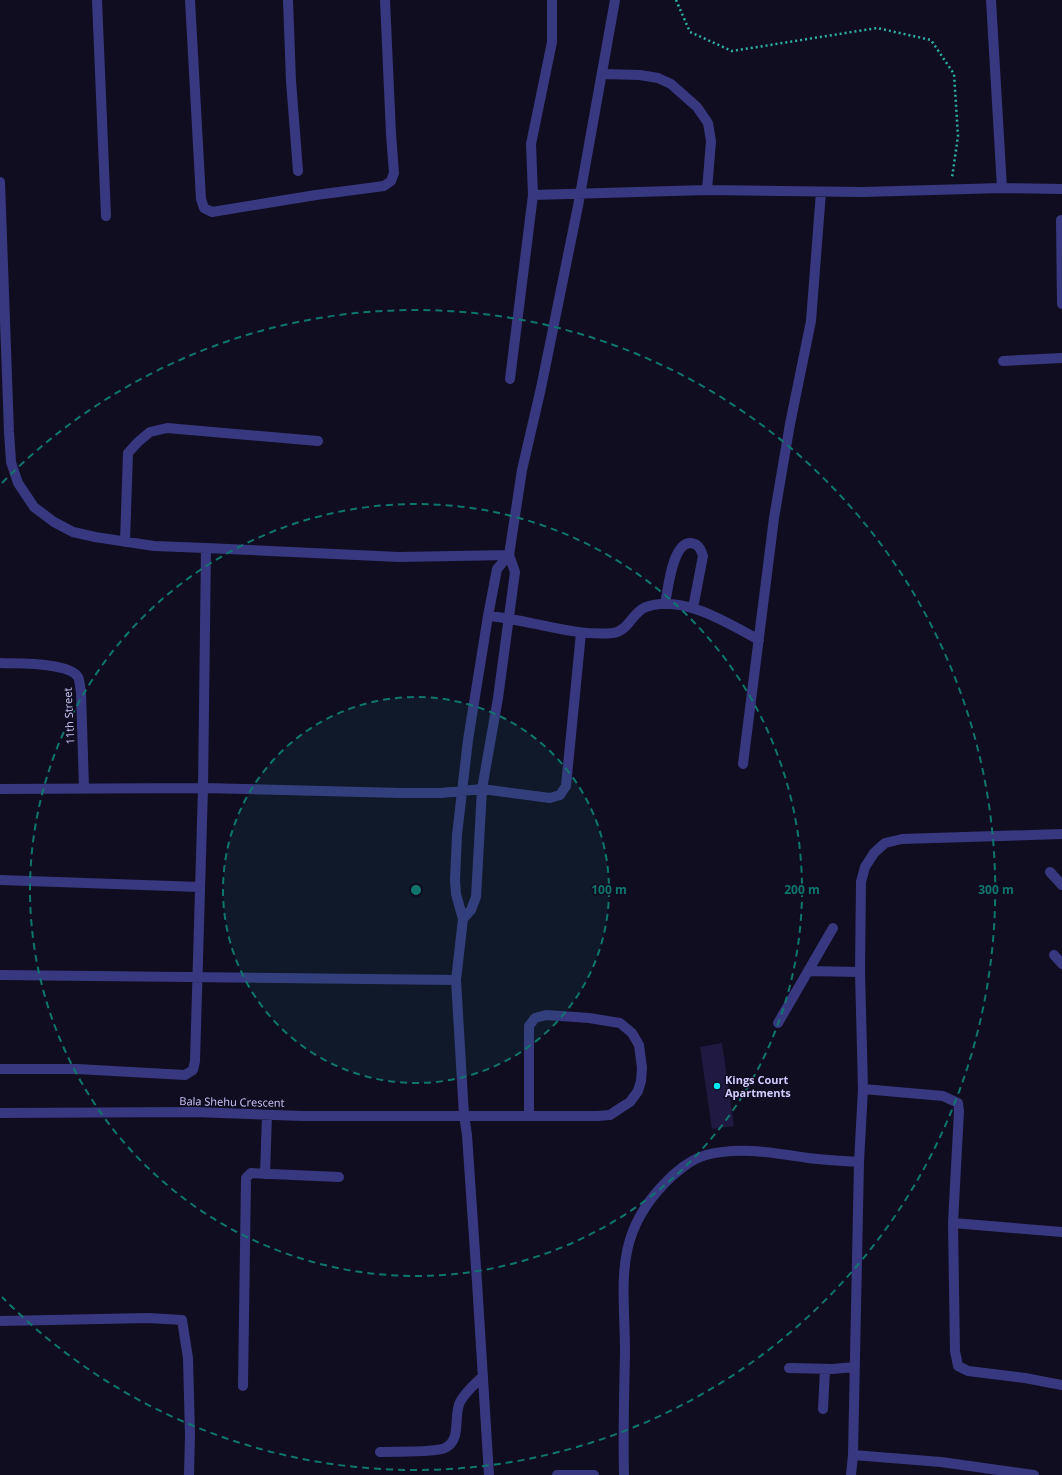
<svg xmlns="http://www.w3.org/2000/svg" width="1062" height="1475" font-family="'Open Sans',sans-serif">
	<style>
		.building { fill: #201941 }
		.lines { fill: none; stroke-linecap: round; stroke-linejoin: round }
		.path { stroke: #2db2a6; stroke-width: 2.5; stroke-dasharray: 2 3; stroke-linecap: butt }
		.minor { stroke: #383880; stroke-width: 10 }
		.ring { fill: none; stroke: #0f766e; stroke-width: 2; stroke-dasharray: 7 5 }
		.poi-dot { fill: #00e6f7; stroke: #100d20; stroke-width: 1.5 }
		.labels { text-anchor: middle; stroke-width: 3; stroke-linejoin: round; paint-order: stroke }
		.street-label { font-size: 11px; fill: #d0ccff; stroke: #100d20 }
		.poi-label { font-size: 11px; font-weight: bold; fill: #d0ccff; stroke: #100d20; text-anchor: start }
		.centre { fill: #0f766e; stroke: #100d20; stroke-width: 2 }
		.ring-label { font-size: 12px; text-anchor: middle; font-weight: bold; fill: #0f766e; stroke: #100d20; stroke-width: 3; stroke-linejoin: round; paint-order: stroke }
	</style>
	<rect width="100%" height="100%" fill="#100d20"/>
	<path class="building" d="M722,1043L734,1126L712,1129L700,1047Z"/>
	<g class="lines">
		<path class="path" d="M676,0L690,32L732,51L877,28L931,40L954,74L958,136L952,178"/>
		<path class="minor" d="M97,0L106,216
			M190,0L201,199L204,208L212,212L316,195L384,186L391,181L394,173L391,134L385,0
			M288,0L291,81L298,171
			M991,0L1002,188
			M602,74L640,75L658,78L671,84L697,107L708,123L711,141L707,190
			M0,182L9,432L11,462L18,483L34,507L54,522L73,532L95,537L154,546L206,548L399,557L509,555
			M533,195L707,190L863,192L1002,188L1062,189
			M1061,220L1062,304
			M1003,361L1062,358
			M510,379L533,195L531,144L552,42V0
			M125,542L128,453L138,442L150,432L167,428L318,441
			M665,604C668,590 672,542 691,543C699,544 701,550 703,556L693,608
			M488,616C528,619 573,637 613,633C629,631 632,612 646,607C682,594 728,623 759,640
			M0,663C17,664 69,662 78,677C80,681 80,687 81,692L84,788
			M743,764L774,518L790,424L811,321L821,192
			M0,789L203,788L400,793H441L482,789L550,798L560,795L566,786L581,633
			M1050,872L1062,885
			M0,880L200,887
			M463,919L471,910L476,897L482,789L498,698L515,572L509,555L522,470L541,388L578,206L615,0
			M1054,955L1062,964
			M808,971L860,972
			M0,975L456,980
			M778,1023L833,928
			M0,1069H77L185,1075L193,1070L195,1061L203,788L206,548
			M863,1089L943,1096L958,1103L959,1111L953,1223L955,1351L958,1366L968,1371L1025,1378L1062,1385
			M0,1113L194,1112L303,1116H597L610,1115L622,1107L630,1102L638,1091L641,1081L642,1068L639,1045L632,1033L620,1023L589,1018L546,1015L535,1018L529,1026V1116
			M265,1174L267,1115
			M953,1223L1062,1232
			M0,1321L148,1318L182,1320L188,1358L190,1435L189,1475
			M789,1368L832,1369L855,1367
			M243,1386L246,1178L251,1173L339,1177
			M823,1409L825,1369
			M380,1452C394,1451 434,1453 445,1448C462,1440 453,1416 460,1402C465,1392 475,1384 483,1376
			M853,1455L941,1462L1034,1475
			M489,1475L477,1282L467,1135L464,1115L456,980L463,919L456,894L455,880L457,835L468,740L488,616L497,569L509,555
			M557,1475H594
			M624,1475C623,1435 624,1394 625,1354C625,1286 612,1238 664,1184C674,1173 691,1159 706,1155C739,1146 775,1153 808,1158C825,1160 842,1161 859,1162
			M851,1475L853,1455L859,1162L863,1089L860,972L861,882L865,867L874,853L885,843L902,839L1062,834"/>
	</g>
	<circle cx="416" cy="890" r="193" fill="#0f766e" fill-opacity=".12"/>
	<g class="ring">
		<circle cx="416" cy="890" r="193"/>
		<circle cx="416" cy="890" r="386"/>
		<path d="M2 483A580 580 0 1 1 2 1297"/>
	</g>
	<circle class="poi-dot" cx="717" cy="1086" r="4"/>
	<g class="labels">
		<g class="street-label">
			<text transform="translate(69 716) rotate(-93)" y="4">11th Street</text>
			<text transform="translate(232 1102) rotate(1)" y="4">Bala Shehu Crescent</text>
		</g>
		<g class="poi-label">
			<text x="725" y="1084">Kings Court<tspan x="725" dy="13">Apartments</tspan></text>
		</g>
	</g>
	<circle cx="416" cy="890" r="6" class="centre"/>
	<g class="ring-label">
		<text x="609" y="894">100 m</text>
		<text x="802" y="894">200 m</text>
		<text x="996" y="894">300 m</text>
	</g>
</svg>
